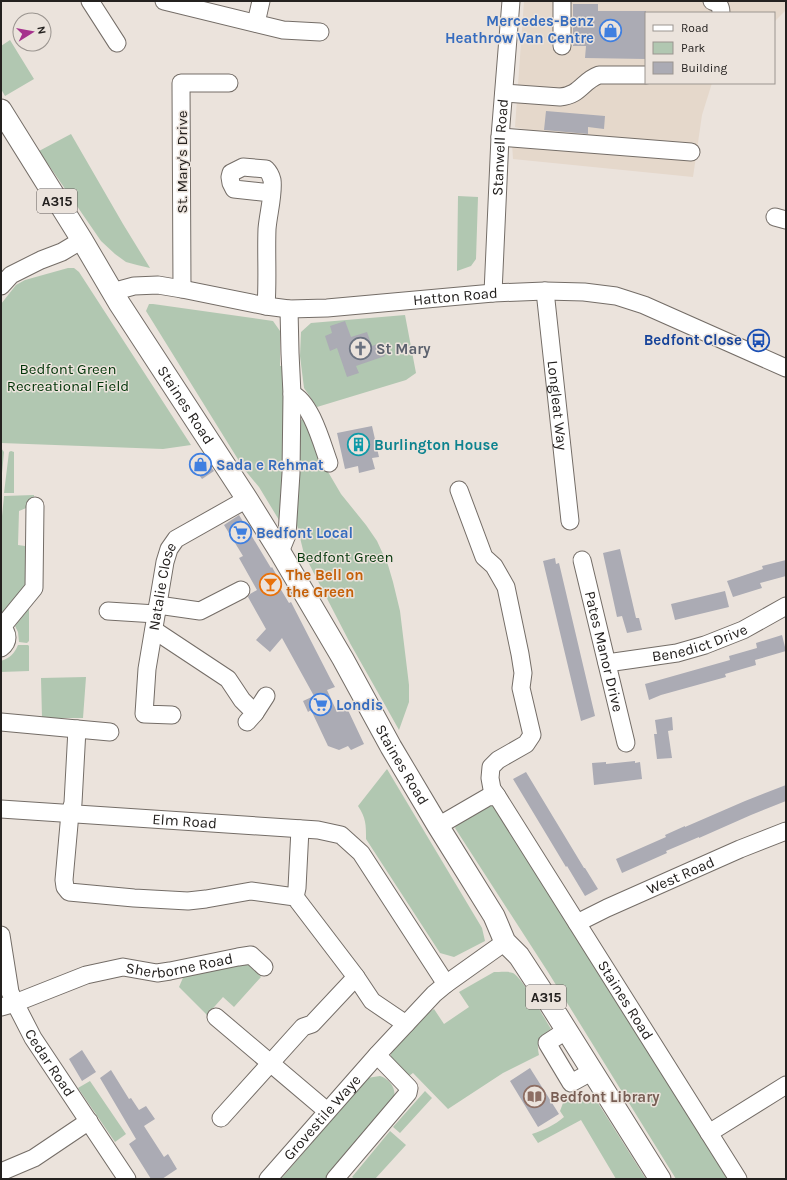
<svg xmlns="http://www.w3.org/2000/svg" width="787" height="1180" font-family="Karla,sans-serif">
	<style>
		.built { fill: #e5d8cb }
		.green { fill: #b1c7b1 }
		.building { fill: #ababb4 }
		.lines { fill: none; stroke-linecap: round; stroke-linejoin: round }
		.minor-casing { stroke: #746d67; stroke-width: 19 }
		.major-casing { stroke: #746d67; stroke-width: 23 }
		.minor { stroke: #fff; stroke-width: 17 }
		.major { stroke: #fff; stroke-width: 21 }
		.labels { text-anchor: middle; stroke-width: 3; stroke-linejoin: round; paint-order: stroke }
		.shield { fill: #ebe3dc; stroke: #605b58; stroke-width: 1 }
		.shield-label { font-size: 14px; font-weight: bold; fill: #24211f }
		.shop-label { font-size: 15px; font-weight: bold; fill: #366cbe; stroke: #ebe3dc; text-anchor: start }
		.street-label { font-size: 15px; fill: #24211f; stroke: #ebe3dc }
		.transit-label { font-size: 15px; font-weight: bold; fill: #164399; stroke: #ebe3dc; text-anchor: end }
		.worship-label { font-size: 15px; font-weight: bold; fill: #5b616d; stroke: #ebe3dc; text-anchor: start }
		.park-label { font-size: 15px; fill: #003407; stroke: #ebe3dc }
		.culture-label { font-size: 15px; font-weight: bold; fill: #0d838f; stroke: #ebe3dc; text-anchor: start }
		.food-label { font-size: 15px; font-weight: bold; fill: #c56008; stroke: #ebe3dc; text-anchor: start }
		.education-label { font-size: 15px; font-weight: bold; fill: #785e54; stroke: #ebe3dc; text-anchor: start }
	</style>
	<rect width="100%" height="100%" fill="#ebe3dc"/>
	<path class="built" d="M524,1H786V10L774,22V13H646V83H712L702,115L693,177L513,159L512,144L526,139L527,130L515,127Z"/>
	<path class="green" d="M10,40L34,79L5,96L1,89V46Z
		M71,134L123,224L150,268L137,265L126,262L115,254L101,241L39,151Z
		M458,196L478,197L476,259L471,266L457,271Z
		M68,268H74L79,272L191,445L163,449L1,443V304L16,285L25,280Z
		M149,304H153L273,321L280,331V366H284L283,458L279,520L259,487L244,469L146,311Z
		M405,315L416,373L406,380L317,407L304,388L300,356L301,332L311,323Z
		M307,419L324,465L341,494L366,525L377,541L388,565L393,582L400,611L409,685V702L399,730L385,705L351,645L304,554L293,509L298,420Z
		M1,448L4,452L1,484Z
		M11,451L14,452V493H4L9,452Z
		M34,495C34,505 27,508 19,511L18,545L32,547L31,581L1,620V526L4,496Z
		M27,609H29V641L27,643L19,642L18,632L15,626L27,611Z
		M18,645H28L29,646V671L1,672V661C10,658 14,654 18,645Z
		M86,677L83,718H42L41,678Z
		M387,769L482,928L485,941L454,957L440,953L366,839C366,825 366,818 358,806Z
		M492,804L731,1179H676L548,972L455,828L459,821Z
		M233,962L249,964L261,977L234,1007L223,997L207,1015L179,987L185,973Z
		M494,972C500,972 509,971 513,973C523,978 544,1018 551,1029C539,1037 536,1040 539,1055L503,1073L448,1109L413,1073L406,1078L391,1063V1050L420,1019L434,1009L444,1024L469,1007L459,992Z
		M380,1076C390,1079 398,1090 393,1101L326,1179H281L367,1078Z
		M90,1081L126,1134L115,1142L78,1088Z
		M425,1091L432,1098L400,1133L393,1127Z
		M570,1098L598,1103L646,1179H616L581,1120L538,1143L532,1134C544,1130 555,1125 564,1117L560,1111L563,1103Z
		M390,1131L406,1145L375,1179H355L352,1177Z"/>
	<path class="building" d="M573,4H598V11H646V59L585,58L586,46H573Z
		M546,111L605,116L604,129L588,127V134L544,130Z
		M345,321L351,337L367,332L372,346L380,343L385,356L356,366L359,373L347,377L337,348L330,351L325,336L332,333L330,326Z
		M372,426L379,457L372,458L375,469L359,473L358,466L345,469L337,433Z
		M201,453L214,471L202,479L189,461Z
		M239,515L271,568L272,567L277,576L274,578L289,603L291,602L331,680L335,687L327,690L337,712L347,708L364,744L351,750L348,746L339,750L328,746L311,710L308,712L303,701L314,696L282,638L270,652L256,640L266,629L248,597L250,594L257,590L239,558L243,556L224,525Z
		M620,549L636,618H639L642,630L627,633L622,616L617,617L603,553Z
		M555,558L556,564L559,563L595,716L581,721L543,561Z
		M786,560V576L760,583L762,588L733,597L727,581L763,569L762,566Z
		M725,591L729,607L675,620L671,604Z
		M782,635L786,651L755,660L756,665L725,674L726,677L661,695L649,700L645,684L730,660L729,656L757,648L756,643Z
		M672,717L673,730L668,731L672,758L657,759L654,734H657L655,720Z
		M635,761V763L640,762L642,779L594,785L592,763L606,762V764Z
		M526,772L584,868H585L598,889L585,896L567,866L566,867L513,779Z
		M786,785V801L751,815L699,838V837L666,851L667,853L622,873L616,859L666,837L665,835L685,826V827L745,801Z
		M82,1050L96,1072L82,1081L69,1059Z
		M530,1068L559,1114L538,1127L510,1081Z
		M111,1070L129,1099L131,1098L139,1110L146,1106L155,1119L144,1126L164,1157L168,1154L177,1169L162,1179H151L129,1144L136,1139L100,1078Z"/>
	<g class="lines">
		<defs>
			<g id="minor">
				<path d="M90,1L117,43"/>
				<path d="M164,1L283,30L320,32"/>
				<path d="M712,1C719,3 721,6 721,13"/>
				<path d="M256,23L261,1"/>
				<path d="M562,46V1"/>
				<path d="M504,93L560,97C581,95 582,81 599,75H646"/>
				<path d="M500,137L691,152"/>
				<path d="M775,217L786,220"/>
				<path d="M1,286L11,275L41,260L62,252L82,240"/>
				<path d="M182,289L181,83H229"/>
				<path id="s1" d="M545,291L570,521"/>
				<path id="s2" d="M112,292L134,286L158,285L182,289L266,306L289,309L327,308L493,293L545,291L584,292L616,296L644,305L786,368"/>
				<path id="s3" d="M493,293L500,137L511,1"/>
				<path d="M266,306C268,280 266,255 267,229C268,215 274,193 272,180C271,176 269,172 266,169L243,167L231,173L230,177L231,183L234,189L271,193"/>
				<path d="M292,394C311,402 322,444 329,463"/>
				<path d="M459,490L484,557L494,566L506,587L520,654L523,673L521,688L532,735L526,744L498,760L491,767L490,778L492,789L497,796"/>
				<path d="M280,552L287,535L291,473L292,394L290,353L289,309"/>
				<path id="s4" d="M582,560L626,743"/>
				<path d="M158,605L200,611L241,590"/>
				<path d="M108,611L156,614"/>
				<path d="M1,627C9,633 9,642 1,648"/>
				<path d="M2,627L34,588L35,506"/>
				<path d="M154,630L228,679L242,700L255,713L247,722"/>
				<path id="s5" d="M607,663L677,653L705,645L743,630L786,606"/>
				<path d="M255,713L266,696"/>
				<path id="s6" d="M172,715L144,714L147,669L165,562L169,549L176,539L247,499"/>
				<path d="M1,722L77,729L73,803L70,813L64,880L65,887L69,892L134,898L188,901L206,899L251,891L295,897L356,977L372,1001L406,1024"/>
				<path d="M77,729L110,732"/>
				<path id="s7" d="M1,809L318,830L341,835L361,853L446,984"/>
				<path id="s8" d="M438,826L488,797L497,796L738,1179"/>
				<path d="M295,897L297,888L300,829"/>
				<path id="s9" d="M577,923L607,908L740,849L786,831"/>
				<path id="s10" d="M1,935L10,992L15,1003L33,1038L127,1179"/>
				<path id="s11" d="M1,1007L15,1003L86,975L123,967L157,973L170,971L238,957L251,955L264,967"/>
				<path d="M216,1017L327,1111"/>
				<path d="M567,1030L547,1043L571,1083L593,1071"/>
				<path d="M221,1118L303,1027L312,1024L356,977"/>
				<path d="M709,1133L786,1085"/>
				<path d="M1,1172L34,1158L89,1121"/>
				<path id="s12" d="M268,1179L377,1055L434,994L446,984L505,942"/>
				<path d="M335,1179L408,1093L409,1088L377,1055"/>
			</g>
			<g id="major">
				<path id="s13" d="M1,110L82,240L119,303L247,499L280,552L343,659L391,747L438,826L494,916L505,942L519,956L540,988L660,1179"/>
			</g>
		</defs>
		<use href="#minor" class="minor-casing"/>
		<use href="#major" class="major-casing"/>
		<use href="#minor" class="minor"/>
		<use href="#major" class="major"/>
	</g>
	<defs>
		<symbol id="shop-ring" viewBox="-11 -11 22 22"><circle r="9.5" fill="#ebe3dc" stroke="#3f7fe0" stroke-width="1.5"/><path d="M-5-2.5h2.3a2.7 3.5 0 0 1 5.4 0H5L5.5 6h-11ZM-1.5-2.5h3a1.5 2.3 0 0 0-3 0Z" fill="#3f7fe0"/></symbol>
		<symbol id="bus-ring" viewBox="-11 -11 22 22"><circle r="9.5" fill="#ebe3dc" stroke="#1a4fb4" stroke-width="1.5"/><path d="M-5-6H5V4H4V6H2V4H-2V6H-4V4H-5ZM-3.5-4V0h7V-4ZM-3.5 1.2v1.5H-2V1.2ZM2 1.2v1.5H3.5V1.2Z" fill="#1a4fb4"/></symbol>
		<symbol id="church-ring" viewBox="-11 -11 22 22"><circle r="9.5" fill="#ebe3dc" stroke="#6b7280" stroke-width="1.5"/><path d="M-1.2-6h2.4v3.5h3.3v2.4h-3.3V6h-2.4V-.1h-3.3v-2.4h3.3Z" fill="#6b7280"/></symbol>
		<symbol id="building-ring" viewBox="-11 -11 22 22"><circle r="9.5" fill="#ebe3dc" stroke="#0f9aa8" stroke-width="1.5"/><path d="M-4-6H4V6H1V3H-1V6H-4ZM-2.5-4.3h1.7v1.8h-1.7ZM.8-4.3h1.7v1.8H.8ZM-2.5-1h1.7V.8h-1.7ZM.8-1h1.7V.8H.8Z" fill="#0f9aa8"/></symbol>
		<symbol id="supermarket-ring" viewBox="-11 -11 22 22"><circle r="9.5" fill="#ebe3dc" stroke="#3f7fe0" stroke-width="1.5"/><path d="M-6-5.5h2.5l.6 2H6L4.5 2H-2.5L-4.4-4H-6ZM-1.5 3.2a1.3 1.3 0 1 0 .1 0ZM3 3.2a1.3 1.3 0 1 0 .1 0Z" fill="#3f7fe0"/></symbol>
		<symbol id="bar-ring" viewBox="-11 -11 22 22"><circle r="9.5" fill="#ebe3dc" stroke="#e8710a" stroke-width="1.5"/><path d="M-6-5H6L.8 .8V4.5H3.5V6h-7V4.5H-.8V.8Z" fill="#e8710a"/></symbol>
		<symbol id="library-ring" viewBox="-11 -11 22 22"><circle r="9.5" fill="#ebe3dc" stroke="#8d6e63" stroke-width="1.5"/><path d="M-6-4Q-3-5.5-.7-3.5V5Q-3 3-6 4ZM6-4Q3-5.5 .7-3.5V5Q3 3 6 4Z" fill="#8d6e63"/></symbol>
	</defs>
	<g fill-rule="evenodd">
		<use href="#shop-ring" x="598" y="18" width="25" height="25"/>
		<use href="#bus-ring" x="746" y="328" width="25" height="25"/>
		<use href="#church-ring" x="348" y="336" width="25" height="25"/>
		<use href="#building-ring" x="346" y="432" width="25" height="25"/>
		<use href="#shop-ring" x="188" y="452" width="25" height="25"/>
		<use href="#supermarket-ring" x="228" y="520" width="25" height="25"/>
		<use href="#bar-ring" x="258" y="572" width="25" height="25"/>
		<use href="#supermarket-ring" x="308" y="692" width="25" height="25"/>
		<use href="#library-ring" x="522" y="1084" width="25" height="25"/>
	</g>
	<g class="labels">
		<g class="shield">
			<rect x="37" y="189" width="40" height="24" rx="3"/>
			<rect x="526" y="985" width="40" height="24" rx="3"/>
		</g>
		<g class="shield-label">
			<text x="57" y="206">A315</text>
			<text x="546" y="1002">A315</text>
		</g>
		<g class="shop-label">
			<text x="594" y="26" text-anchor="end">Mercedes-Benz<tspan x="594" dy="17">Heathrow Van Centre</tspan></text>
			<text x="216" y="470">Sada e Rehmat</text>
			<text x="256" y="538">Bedfont Local</text>
			<text x="336" y="710">Londis</text>
		</g>
		<g class="street-label">
			<text dy="5" stroke="none"><textPath href="#s3" startOffset="146">Stanwell Road</textPath></text>
			<text transform="translate(182 162) rotate(-90)" y="5">St. Mary's Drive</text>
			<text dy="5" stroke="none"><textPath href="#s2" startOffset="347">Hatton Road</textPath></text>
			<text dy="5" stroke="none"><textPath href="#s13" startOffset="348">Staines Road</textPath></text>
			<text dy="5" stroke="none"><textPath href="#s1" startOffset="115">Longleat Way</textPath></text>
			<text dy="5" stroke="none"><textPath href="#s6" startOffset="157">Natalie Close</textPath></text>
			<text dy="5" stroke="none"><textPath href="#s5" startOffset="95">Benedict Drive</textPath></text>
			<text dy="5" stroke="none"><textPath href="#s4" startOffset="94">Pates Manor Drive</textPath></text>
			<text dy="5" stroke="none"><textPath href="#s13" startOffset="768">Staines Road</textPath></text>
			<text dy="5" stroke="none"><textPath href="#s7" startOffset="184">Elm Road</textPath></text>
			<text dy="5" stroke="none"><textPath href="#s9" startOffset="114">West Road</textPath></text>
			<text dy="5" stroke="none"><textPath href="#s11" startOffset="186">Sherborne Road</textPath></text>
			<text dy="5" stroke="none"><textPath href="#s8" startOffset="308">Staines Road</textPath></text>
			<text dy="5" stroke="none"><textPath href="#s10" startOffset="139">Cedar Road</textPath></text>
			<text dy="5" stroke="none"><textPath href="#s12" startOffset="82">Grovestile Waye</textPath></text>
		</g>
		<g class="transit-label">
			<text x="742" y="345">Bedfont Close</text>
		</g>
		<g class="worship-label">
			<text x="376" y="354">St Mary</text>
		</g>
		<g class="park-label">
			<text x="68" y="374">Bedfont Green<tspan x="68" dy="17">Recreational Field</tspan></text>
			<text x="345" y="562">Bedfont Green</text>
		</g>
		<g class="culture-label">
			<text x="374" y="450">Burlington House</text>
		</g>
		<g class="food-label">
			<text x="286" y="580">The Bell on<tspan x="286" dy="17">the Green</tspan></text>
		</g>
		<g class="education-label">
			<text x="550" y="1102">Bedfont Library</text>
		</g>
	</g>
	<rect width="787" height="1180" fill="none" stroke="#24211f" stroke-width="4"/>
	<rect x="645" y="12" width="130" height="72" fill="#ebe3dc" stroke="#9b9590"/>
	<rect x="653" y="25" width="20" height="6" fill="#ffffff" stroke="#9b9590"/>
	<text x="681" y="32" font-size="12" fill="#24211f">Road</text>
	<rect x="653" y="42" width="20" height="12" fill="#b1c7b1" stroke="#9b9590"/>
	<text x="681" y="52" font-size="12" fill="#24211f">Park</text>
	<rect x="653" y="62" width="20" height="12" fill="#ababb4" stroke="#9b9590"/>
	<text x="681" y="72" font-size="12" fill="#24211f">Building</text>
	<g transform="translate(32 32) rotate(79)"><circle r="19" fill="#ebe3dc" stroke="#9b9590"/>
	<path d="M0-3L7 15L0 10L-7 15Z" fill="#a6328d"/>
	<text y="-6" font-size="11" font-weight="bold" text-anchor="middle" fill="#24211f">N</text>
	</g>
</svg>
